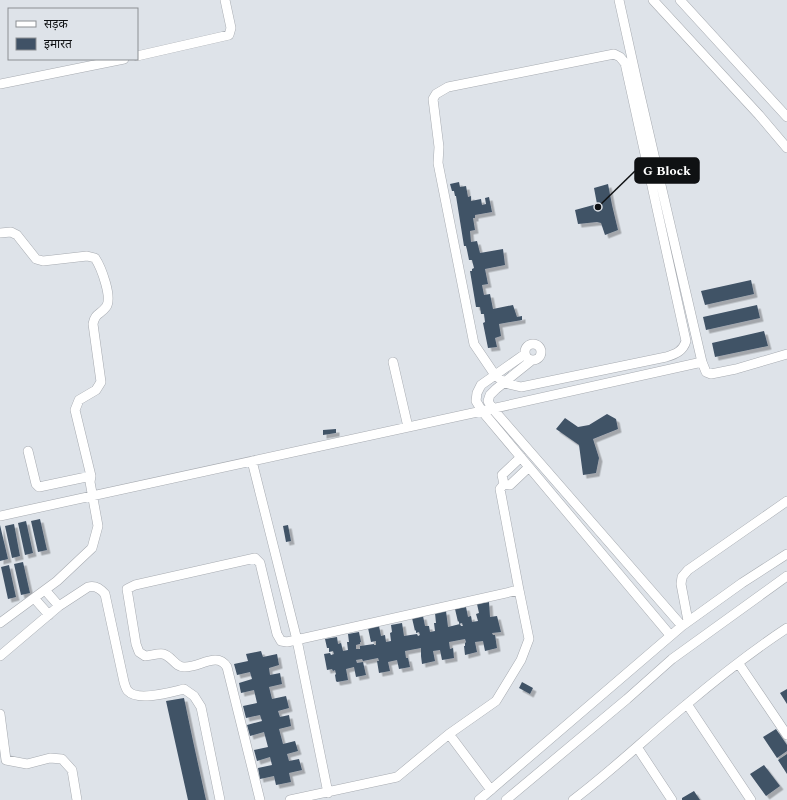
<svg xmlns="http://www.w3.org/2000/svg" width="787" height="800" font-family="Spectral,'Noto Sans Devanagari',serif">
	<defs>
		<filter id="shadow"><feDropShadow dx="3.5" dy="3.5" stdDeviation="0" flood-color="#0004"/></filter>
	</defs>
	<rect width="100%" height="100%" fill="#dee3e9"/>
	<path fill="#405266" filter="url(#shadow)" d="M459 182 460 187 466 186 468 197 471 196V201L481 199 482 205 486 204 485 198 489 197 492 212 475 215V218H473L475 230 470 231 471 242 477 241 480 253 503 249 505 265 485 269 488 284 482 285 484 295 490 294 493 309 513 305 517 317 522 316V320L499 324 501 336 495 338 497 347 488 348 483 323 485 322 484 314H481L480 307H476L470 271H472V269L474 268 472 260H469L467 250 466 246H464L456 196H455L454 191H452L450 184Z
		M608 184 612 205 618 230 605 235 601 223 597 222 578 224 575 210 597 204 594 188Z
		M751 280 754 294 705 305 701 291Z
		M757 305 760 318 706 330 703 317Z
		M764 331 768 346 715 357 712 343Z
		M607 414 616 419 618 429 593 439 599 458 596 473 583 475 579 445 556 429 565 418 578 427 589 425Z
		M336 429V433L323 435V430Z
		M40 519 47 550 38 552 31 521Z
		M26 521 33 553 25 555 18 523Z
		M14 524 20 556 12 558 5 526Z
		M0 525 8 559 0 561Z
		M288 525 291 541 286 542 283 526Z
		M23 562 30 593 21 595 14 564Z
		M9 565 16 597 8 599 1 567Z
		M489 602 490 617 497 616 501 632 492 633 493 635H495L497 648 485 651 483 641 475 642 477 652 465 655 464 646H465V643L466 642 465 639 449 642 450 649 453 648 454 658 442 660 440 650 433 651 435 661 422 664 421 656V648L405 651 406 658H408L410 667 399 669 397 660 388 662 390 671 379 673 377 661H379L378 658 363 661 362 659 356 660 357 663 363 662 366 675 356 677 354 667 346 669 348 680 337 682 336 681 335 675 336 674 335 670 333 671 332 669 327 670 324 654 330 653 331 655 334 654 333 651 329 652V648H327L325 639 337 637 338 644 341 643 343 651 348 650 347 642H349L348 634 359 632 361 642H360V644L356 645V649H360V646L374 644V645H376V641L371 642 368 628 379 626 381 636 385 635 386 642 391 641 390 633 392 632 391 625 402 623 404 636 417 634 418 636 420 635 419 632 416 633V630L415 631 412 618 423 616 425 626H429L430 632 435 631 434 623H436L435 613 446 611 448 627 460 624 461 626H463L462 623 459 624V621L458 622 455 609 466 607 468 617 471 616 472 622 478 621 476 614 479 613 477 604Z
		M261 651 263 657 277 654 279 665 269 668 270 675 280 673 282 684 269 687 272 699 286 696 289 708 278 711 280 717 289 715 291 726 279 729 283 744 295 741 298 751 287 754 289 761 299 759 302 770 289 773 291 782 276 785 274 776 260 779 258 768 272 765 270 757 257 761 254 750 268 747 264 732 250 736 247 725 262 721 260 715 246 718 243 706 257 703 254 690 241 693 239 683 252 679 250 672 237 675 234 664 248 661 246 654Z
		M522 682 533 688 530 694 519 688Z
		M787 689V704L780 693Z
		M184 698 193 741 206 800H188L166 701Z
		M776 729 787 745V751L777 758 763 737Z
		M787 754V774L778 760Z
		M764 765 780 786 766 796 750 774Z
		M694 791 700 800H682V798Z"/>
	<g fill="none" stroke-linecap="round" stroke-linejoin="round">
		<defs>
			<path id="minor" d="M653 0 759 115 787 148
				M680 0 787 117
				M614 54 620 57 625 63 686 341C683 351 676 354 666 357L521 387 505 383 495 375 474 344 438 163 439 147 433 99 436 94 448 87Z
				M137 56 229 35 231 28 225 0
				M0 84 124 59
				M0 233 11 232 17 235 36 259 43 261 87 256 95 258C101 267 113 298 106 307 100 315 95 313 93 324L101 382 96 390 79 400 75 410 91 476 90 482 98 526 92 548 57 581 0 623
				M525 352a8 8 0 1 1 16 0a8 8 0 1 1-16 0Z
				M525 354 481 385 477 393 476 401 482 411 670 635
				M532 360 496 389 490 395 488 401 492 408 682 626
				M393 362 408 427
				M702 362 706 372 711 374 736 369 787 354
				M28 451 36 484 39 487 91 476
				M252 461 297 640 328 793
				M504 484 502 475 521 457
				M0 516 482 411 702 362 638 86 619 0
				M45 590 59 606
				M34 598 49 615
				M688 621 681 584 682 577 688 570 787 501
				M0 656 59 606 88 587C95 585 100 588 105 594L124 682C125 685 126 689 128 691 138 702 171 692 184 689L194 696 201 707 220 800
				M739 664 787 735
				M687 704 751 800
				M0 714 6 760 27 764 50 758 62 759 72 770 77 800
				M449 734 491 790
				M637 747 672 800
				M260 800 227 667C217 651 199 668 184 667 175 667 172 656 163 654 158 653 150 656 145 656L139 652 136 644 127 589 135 585 255 558 260 563 277 634 281 641 287 642 519 590 500 489 504 484 510 485 529 467
				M290 800 397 777 449 734 496 701 521 660 529 639 519 590
				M479 800 682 626 742 583 787 554
				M506 800 627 699 672 659 787 576
				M573 800C613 770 649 735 687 704 719 677 752 651 787 628"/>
		</defs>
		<use href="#minor" stroke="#a7abb1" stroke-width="10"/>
		<use href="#minor" stroke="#fff" stroke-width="9"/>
	</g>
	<path fill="none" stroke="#0f1113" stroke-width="1.5" d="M598 207L635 171"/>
	<circle fill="#0f1113" stroke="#dee3e9" stroke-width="1.5" cx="598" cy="207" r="4"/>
	<rect fill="#0f1113" stroke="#0f1113" stroke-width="1.5" x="635" y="158" width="64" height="25" rx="4"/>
	<g font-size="13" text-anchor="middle" font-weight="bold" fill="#fff">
		<text x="667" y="175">G Block</text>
	</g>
	<rect x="8" y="8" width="130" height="52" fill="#dee3e9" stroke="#8b8f93"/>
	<rect x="16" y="21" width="20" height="6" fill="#ffffff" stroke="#8b8f93"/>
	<text x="44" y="28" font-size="12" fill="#0f1113">सड़क</text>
	<rect x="16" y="38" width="20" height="12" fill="#405266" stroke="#8b8f93"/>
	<text x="44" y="48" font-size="12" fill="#0f1113">इमारत</text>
</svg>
